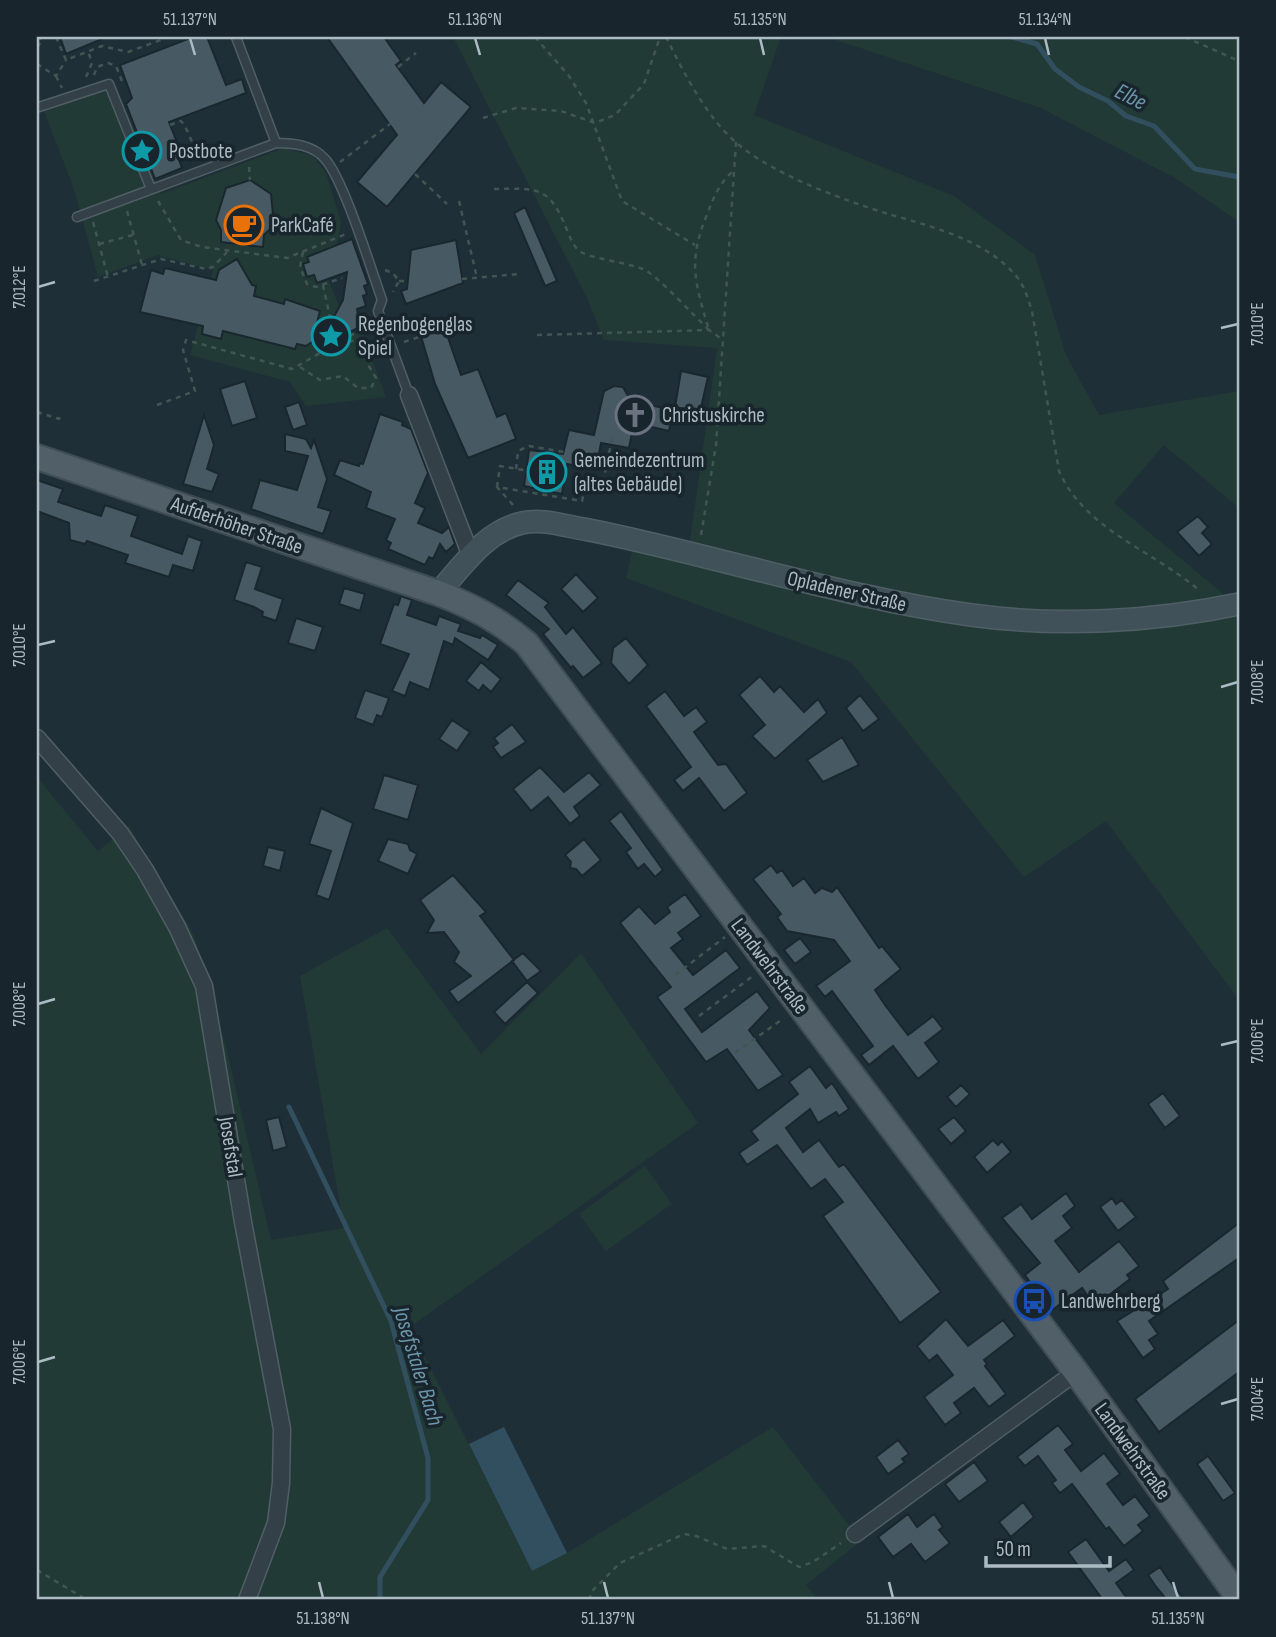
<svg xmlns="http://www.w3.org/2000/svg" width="1276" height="1637" font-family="'Sofia Sans Condensed',sans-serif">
	<rect width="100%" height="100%" fill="#1f2f37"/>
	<path fill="#223a36" d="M453 37H781L754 115 954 196 1035 255 1066 355 1099 415 1239 391V508L1164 445 1114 503 1221 592 1239 617V1000L1106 821 1024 877 851 662 626 578 633 548 687 562 717 348 604 340 587 298Z
		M827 37H1239V222L1175 178 1041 108Z
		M116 86 161 194 284 148 313 156 326 173 341 222 337 245 308 256 309 262 303 265 307 277 314 275 328 279 339 306 344 335 362 333 386 397 306 406 290 382 190 355 213 270 158 255 98 277 75 192 44 111Z
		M37 777 98 851 129 826 194 935 226 1047 271 1240 344 1228 300 976 387 928 481 1054 581 953 698 1123 410 1327 532 1571 567 1553 773 1427 861 1541 806 1585 818 1600H37Z
		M645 1166 672 1204 606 1251 579 1214Z"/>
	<path fill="#324f5f" d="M504 1427 567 1553 532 1571 469 1444Z"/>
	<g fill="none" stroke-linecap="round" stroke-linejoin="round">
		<path stroke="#324f5f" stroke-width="5" d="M1012 37 1037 44 1055 69 1079 87 1108 101 1126 116 1154 126 1195 169 1239 177
			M289 1107 391 1321 428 1458V1500L380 1577V1600"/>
	</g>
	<path fill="#475a63" stroke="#1a272e" stroke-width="2" d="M60 37H107L66 54Z
		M193 37H207L226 85 242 79 246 93 169 122 180 150 176 152 182 168 155 179 126 104 132 98 120 65Z
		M327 37H384L401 61 396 65 424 103 441 82 471 107 387 207 357 182 397 135Z
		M250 180 271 194 274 225 264 235 263 247 221 242V230L216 220 226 188Z
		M525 207 557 281 545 286 514 213Z
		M352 239 368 284 364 286 367 294 363 296 366 306 357 309 360 327 344 335 331 322 343 300 347 272 317 283 314 275 307 277 303 264 309 262 307 257Z
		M456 240 463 283 406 304 401 291 407 289 411 250Z
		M237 259 252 285 256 286 254 296 284 304 285 299 320 311 312 342 306 346 297 344 295 349 223 331 221 339 202 334 203 326 140 312 151 270 163 274 165 268 216 280 219 270Z
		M445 329 461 375 478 369 497 417 506 413 516 439 468 458 435 384 421 336Z
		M681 371 708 377 700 412 675 407Z
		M245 381 257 418 232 426 220 389Z
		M614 386 623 387 628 396 641 399 640 403 673 410 669 431 634 423 629 448 601 443 596 470 567 464 562 494 524 486 529 450 563 454 569 430 594 435 604 391Z
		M299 402 307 425 293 430 285 407Z
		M380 414 403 422 402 425 411 429 428 473 415 503 425 508 418 523 442 533 449 527 455 544 446 552 440 544 433 559 429 557 425 565 388 549 391 543 386 540 395 519 366 508 371 492 334 475 340 460 359 466 360 463 363 464Z
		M204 415 214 445 207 469 219 474 212 492 183 484Z
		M285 434 306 439 311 448 314 440 327 479 318 507 331 511 323 534 251 509 260 480 297 490 308 456 285 451Z
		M37 480 63 489 58 502 101 516 105 505 138 516 131 536 182 554 188 536 202 541 193 571 173 565 169 577 125 563 128 555 87 541 85 544 70 540 69 523 37 511Z
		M1198 516 1208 527 1202 533 1212 544 1199 556 1177 532Z
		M246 562 262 567 255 589 283 599 276 621 262 616 263 612 254 607 234 600Z
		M576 574 598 598 583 612 561 589Z
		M518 580 549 603 545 607 566 634 573 627 602 663 583 678 573 666 571 668 543 634 549 629 506 595Z
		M344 588 365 594 360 611 339 604Z
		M401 596 412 600 407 615 436 625 439 616 461 624 458 631 480 638 482 635 498 645 488 660 455 638 453 645 444 641 429 690 410 682 405 696 392 691 409 654 380 644 394 604 398 605Z
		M296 618 323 627 315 651 288 643Z
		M626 638 648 665 629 684 611 663 613 648Z
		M481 662 501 679 491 692 483 685 479 691 466 681Z
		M760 676 774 692 780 686 804 712 818 699 827 713 775 759 752 736 765 725 739 695Z
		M365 690 389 698 382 717 377 715 373 725 355 718Z
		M665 691 684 716 696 707 707 722 694 732 718 765 726 764 747 793 724 811 699 778 683 791 674 780 691 767 646 706Z
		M860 695 879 719 863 731 846 708Z
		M452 720 470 732 457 751 439 739Z
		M512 724 526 742 501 758 493 747 498 743 494 738Z
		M842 737 859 765 823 782 807 760Z
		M540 767 564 792 589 772 601 785 574 807 580 816 570 824 548 797 531 811 513 789Z
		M384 775 418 785 408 820 373 809Z
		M321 808 353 823 329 900 316 895 331 851 309 844Z
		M621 811 663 870 655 877 644 864 638 869 626 852 631 848 609 821Z
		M388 839 408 844 410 850 417 854 408 874 378 861Z
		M584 839 601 860 582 876 576 869 570 868 571 862 565 855Z
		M268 847 285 851 280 871 263 866Z
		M771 865 777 873 782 870 793 886 804 878 815 893 822 888 832 892 837 887 879 948 882 946 901 969 875 990 885 1005 908 1035 933 1016 943 1029 925 1043 939 1062 918 1079 893 1046 869 1065 861 1055 873 1046 832 991 825 997 816 986 850 961 834 940 787 931 777 917 781 914 753 879Z
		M453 875 486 912 480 916 514 960 458 1003 449 991 471 976 454 962 459 952 444 932 427 933 434 920 420 900Z
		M685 894 701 916 678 933 683 939 671 948 693 975 726 950 740 968 685 1009 702 1032 757 991 770 1008 749 1030 783 1075 758 1091 727 1049 706 1062 657 997 671 987 620 923 639 906 655 924 670 912 667 907Z
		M800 938 811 952 795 964 784 950Z
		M523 953 541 971 527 981 512 961Z
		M527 982 538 993 505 1024 494 1012Z
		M810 1066 826 1088 832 1083 849 1109 839 1116 836 1112 818 1123 810 1109 786 1128 803 1152 819 1140 839 1167 844 1164 941 1292 900 1323 823 1216 843 1202 825 1179 811 1189 777 1145 747 1165 739 1153 758 1140 751 1131 798 1094 789 1082Z
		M961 1085 970 1094 956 1107 947 1097Z
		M1163 1093 1180 1116 1165 1128 1148 1104Z
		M279 1117 287 1147 273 1151 266 1120Z
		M954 1117 966 1131 951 1144 938 1129Z
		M993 1140 998 1145 1002 1141 1011 1152 987 1173 974 1157Z
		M1066 1193 1075 1206 1063 1216 1072 1228 1055 1241 1079 1272 1119 1241 1139 1266 1127 1275 1130 1279 1095 1306 1082 1288 1051 1311 1025 1275 1040 1263 1002 1218 1021 1204 1032 1219Z
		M1112 1198 1116 1204 1122 1200 1136 1217 1118 1231 1100 1207Z
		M1239 1223V1258L1149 1321 1158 1334 1149 1340 1155 1349 1143 1358 1117 1321 1168 1289 1163 1281Z
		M946 1319 968 1346 1003 1320 1015 1336 984 1360 987 1364 985 1366 1006 1394 989 1407 974 1388 954 1403 961 1413 945 1425 924 1397 953 1375 937 1355 929 1361 917 1346Z
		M1239 1320V1372L1159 1432 1135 1399Z
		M1058 1425 1073 1444 1065 1450 1081 1471 1104 1453 1120 1474 1107 1484 1123 1505 1135 1496 1150 1516 1138 1525 1143 1531 1124 1546 1109 1527 1106 1529 1072 1484 1060 1493 1052 1483 1056 1480 1038 1456 1025 1466 1017 1457Z
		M898 1440 909 1454 902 1459 905 1462 888 1474 876 1457Z
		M1208 1456 1235 1493 1223 1501 1197 1464Z
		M974 1462 988 1481 959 1502 945 1484Z
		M1023 1502 1034 1517 1011 1537 999 1522Z
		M908 1514 917 1527 934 1514 943 1527 939 1530 950 1543 925 1562 911 1544 893 1557 878 1537Z
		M1086 1539 1109 1571 1126 1559 1134 1570 1116 1583 1128 1600H1103L1068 1552Z
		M1160 1567 1168 1579 1185 1600H1167L1157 1588 1148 1575Z"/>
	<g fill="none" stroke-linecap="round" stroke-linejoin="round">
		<defs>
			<path id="lane" d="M236 37 276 143
				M39 107 109 84 151 189
				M77 217 276 143C294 143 313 145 325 159 344 180 371 269 382 300L378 311 409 395"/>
			<path id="street" d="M409 395 471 556
				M37 738 120 833 145 870 177 927 204 986 243 1222 282 1429 281 1483 276 1523 247 1600
				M855 1534 1076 1372"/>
			<path id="secondary" d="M438 593C462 567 485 531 522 523 542 518 564 526 584 529 641 540 697 555 754 569 826 587 898 605 971 615 1058 627 1153 622 1239 604"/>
			<path id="primary" d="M37 457 438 593C472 606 499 620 527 644L1076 1372 1239 1598"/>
		</defs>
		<use href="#lane" stroke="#505e65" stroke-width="11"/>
		<use href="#street" stroke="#505e65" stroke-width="19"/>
		<use href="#secondary" stroke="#505e65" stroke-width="24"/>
		<use href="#primary" stroke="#3f4c54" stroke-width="28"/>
		<path stroke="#415654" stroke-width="2.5" stroke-dasharray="5 5" stroke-linecap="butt" d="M37 37 43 40 45 37
			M56 37 66 60 102 46 128 52 169 37
			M137 37H143
			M535 37 569 76 586 103 622 201 695 245
			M666 37C685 75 709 123 744 149 781 177 841 199 885 213 929 226 986 239 1017 277 1025 287 1028 299 1032 311L1059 471C1085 530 1154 551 1200 591
			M1185 37 1239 61
			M37 47 43 40
			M37 64 56 76 66 60
			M398 67 416 53
			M94 75 97 67 108 63 116 66 122 81
			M56 76 62 88
			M86 77 92 63 88 51
			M483 118 516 108 561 111 595 123 615 115 644 84 660 37
			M170 125 181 121 185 126 200 160
			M340 162 390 124
			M249 167 250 180
			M415 174 447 204
			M494 189C539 188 549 186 567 230 571 239 573 247 581 252 593 259 625 262 643 269 657 275 695 317 709 330
			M158 201 181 240 202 247 287 258 346 234
			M459 201 477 278
			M127 211 142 265
			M93 222 108 277
			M99 244 133 235
			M303 252 300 267 307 284 316 287 342 278
			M385 270 393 273 399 281 393 292
			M462 279 519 274
			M94 281 161 259 206 269 213 267 227 252
			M399 281H407
			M323 285 331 322
			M708 327C695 282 688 262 706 217 713 199 718 185 733 171
			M537 335 709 330 723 340
			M404 342 422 336
			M300 367 320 380 343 376 358 388H371L376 378 367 363 360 339 344 343 341 341
			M157 405 195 391 183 350 186 340 292 369 371 324
			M37 412 59 419 62 413
			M516 469 518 451 529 446 564 452
			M497 487 500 466 529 471
			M513 505 497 487 582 501 585 488 604 477 612 439
			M701 535 716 445 736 142
			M675 975 725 937
			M699 1016 753 976
			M735 1053 784 1018
			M37 1570 87 1600
			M589 1600 592 1591 620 1563 684 1534 696 1536 727 1549 764 1546 799 1567 813 1562 841 1543"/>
		<use href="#lane" stroke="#334047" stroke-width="8"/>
		<use href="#street" stroke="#334047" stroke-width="16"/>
		<use href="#secondary" stroke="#41515a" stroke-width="21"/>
		<use href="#primary" stroke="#516068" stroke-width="24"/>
	</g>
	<path fill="none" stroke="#adbcc4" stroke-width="2.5" d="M190 38 195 55M475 38 480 55M760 38 764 55M1045 38 1049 55M38 287 55 282M1221 328 1238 324M38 645 55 641M1221 687 1238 682M38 1004 55 999M1221 1045 1238 1041M38 1362 55 1357M1221 1404 1238 1399M319 1582 323 1598M604 1582 608 1598M889 1582 893 1598M1173 1582 1178 1598"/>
	<defs>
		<symbol id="sight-ring" viewBox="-11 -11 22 22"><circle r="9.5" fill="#18252c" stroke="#0f9aa8" stroke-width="1.5"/><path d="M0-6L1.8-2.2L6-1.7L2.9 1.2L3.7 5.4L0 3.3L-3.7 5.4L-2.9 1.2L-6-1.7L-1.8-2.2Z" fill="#0f9aa8"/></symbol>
		<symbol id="cafe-ring" viewBox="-11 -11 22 22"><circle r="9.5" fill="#18252c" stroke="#e8710a" stroke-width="1.5"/><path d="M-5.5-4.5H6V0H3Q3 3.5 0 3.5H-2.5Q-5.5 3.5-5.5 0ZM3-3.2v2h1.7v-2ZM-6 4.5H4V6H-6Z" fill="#e8710a"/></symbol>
		<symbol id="church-ring" viewBox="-11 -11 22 22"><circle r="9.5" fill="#18252c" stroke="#6b7280" stroke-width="1.5"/><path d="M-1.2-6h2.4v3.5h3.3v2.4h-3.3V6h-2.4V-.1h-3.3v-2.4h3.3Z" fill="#6b7280"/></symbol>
		<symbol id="building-ring" viewBox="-11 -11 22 22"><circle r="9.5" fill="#18252c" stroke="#0f9aa8" stroke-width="1.5"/><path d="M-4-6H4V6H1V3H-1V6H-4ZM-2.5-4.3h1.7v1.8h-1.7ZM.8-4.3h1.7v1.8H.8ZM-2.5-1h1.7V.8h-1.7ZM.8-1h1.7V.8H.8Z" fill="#0f9aa8"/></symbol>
		<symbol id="bus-ring" viewBox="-11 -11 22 22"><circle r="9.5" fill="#18252c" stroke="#1a4fb4" stroke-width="1.5"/><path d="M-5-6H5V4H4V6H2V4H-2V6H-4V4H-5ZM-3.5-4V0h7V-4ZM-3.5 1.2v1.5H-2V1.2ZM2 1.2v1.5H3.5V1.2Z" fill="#1a4fb4"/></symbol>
	</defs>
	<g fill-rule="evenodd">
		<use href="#sight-ring" x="120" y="129" width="44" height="44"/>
		<use href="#cafe-ring" x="222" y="203" width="44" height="44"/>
		<use href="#sight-ring" x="309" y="314" width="44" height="44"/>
		<use href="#church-ring" x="613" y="393" width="44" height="44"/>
		<use href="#building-ring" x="525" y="450" width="44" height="44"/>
		<use href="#bus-ring" x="1012" y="1279" width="44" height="44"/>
	</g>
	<g text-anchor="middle" stroke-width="7" stroke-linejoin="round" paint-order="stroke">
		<g font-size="21" fill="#adbcc4" stroke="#18252c" text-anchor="start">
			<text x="169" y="158">Postbote</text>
			<text x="271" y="232">ParkCafé</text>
			<text x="358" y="331">Regenbogenglas<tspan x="358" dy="24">Spiel</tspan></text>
			<text x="662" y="422">Christuskirche</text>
			<text x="574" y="467">Gemeindezentrum<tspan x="574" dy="24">(altes Gebäude)</tspan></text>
			<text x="1061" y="1308">Landwehrberg</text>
		</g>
		<g font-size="21" fill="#adbcc4" stroke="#18252c">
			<text transform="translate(237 525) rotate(19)" y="7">Aufderhöher Straße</text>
			<text transform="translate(847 591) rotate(13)" y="7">Opladener Straße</text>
			<text transform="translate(770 966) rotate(53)" y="7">Landwehrstraße</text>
			<text transform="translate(231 1147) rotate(81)" y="7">Josefstal</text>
			<text transform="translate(1133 1451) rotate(54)" y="7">Landwehrstraße</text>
		</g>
		<g font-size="23" font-style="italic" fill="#6d95a9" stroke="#18252c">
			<text transform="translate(1131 96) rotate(27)" y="8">Elbe</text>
			<text transform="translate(419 1366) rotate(73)" y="8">Josefstaler Bach</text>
		</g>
	</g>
	<rect width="1276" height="1637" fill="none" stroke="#18252c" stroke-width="77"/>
	<path d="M986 1556v10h124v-10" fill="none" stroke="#adbcc4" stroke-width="3.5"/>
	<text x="996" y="1556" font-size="21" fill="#adbcc4" stroke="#18252c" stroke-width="5" paint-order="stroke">50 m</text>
	<rect x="38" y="38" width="1200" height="1560" fill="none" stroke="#adbcc4" stroke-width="2.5"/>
	<g font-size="18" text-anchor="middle" fill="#adbcc4">
		<text x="190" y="25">51.137°N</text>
		<text x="475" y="25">51.136°N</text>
		<text x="760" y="25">51.135°N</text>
		<text x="1045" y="25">51.134°N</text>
		<text transform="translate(19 287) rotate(-90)" y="6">7.012°E</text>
		<text transform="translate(1257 324) rotate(-90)" y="6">7.010°E</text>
		<text transform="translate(19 645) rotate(-90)" y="6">7.010°E</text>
		<text transform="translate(1257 682) rotate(-90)" y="6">7.008°E</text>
		<text transform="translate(19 1004) rotate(-90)" y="6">7.008°E</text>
		<text transform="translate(1257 1041) rotate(-90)" y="6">7.006°E</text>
		<text transform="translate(19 1362) rotate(-90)" y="6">7.006°E</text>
		<text transform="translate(1257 1399) rotate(-90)" y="6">7.004°E</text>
		<text x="323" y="1624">51.138°N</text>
		<text x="608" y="1624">51.137°N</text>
		<text x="893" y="1624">51.136°N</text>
		<text x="1178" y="1624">51.135°N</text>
	</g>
</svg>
